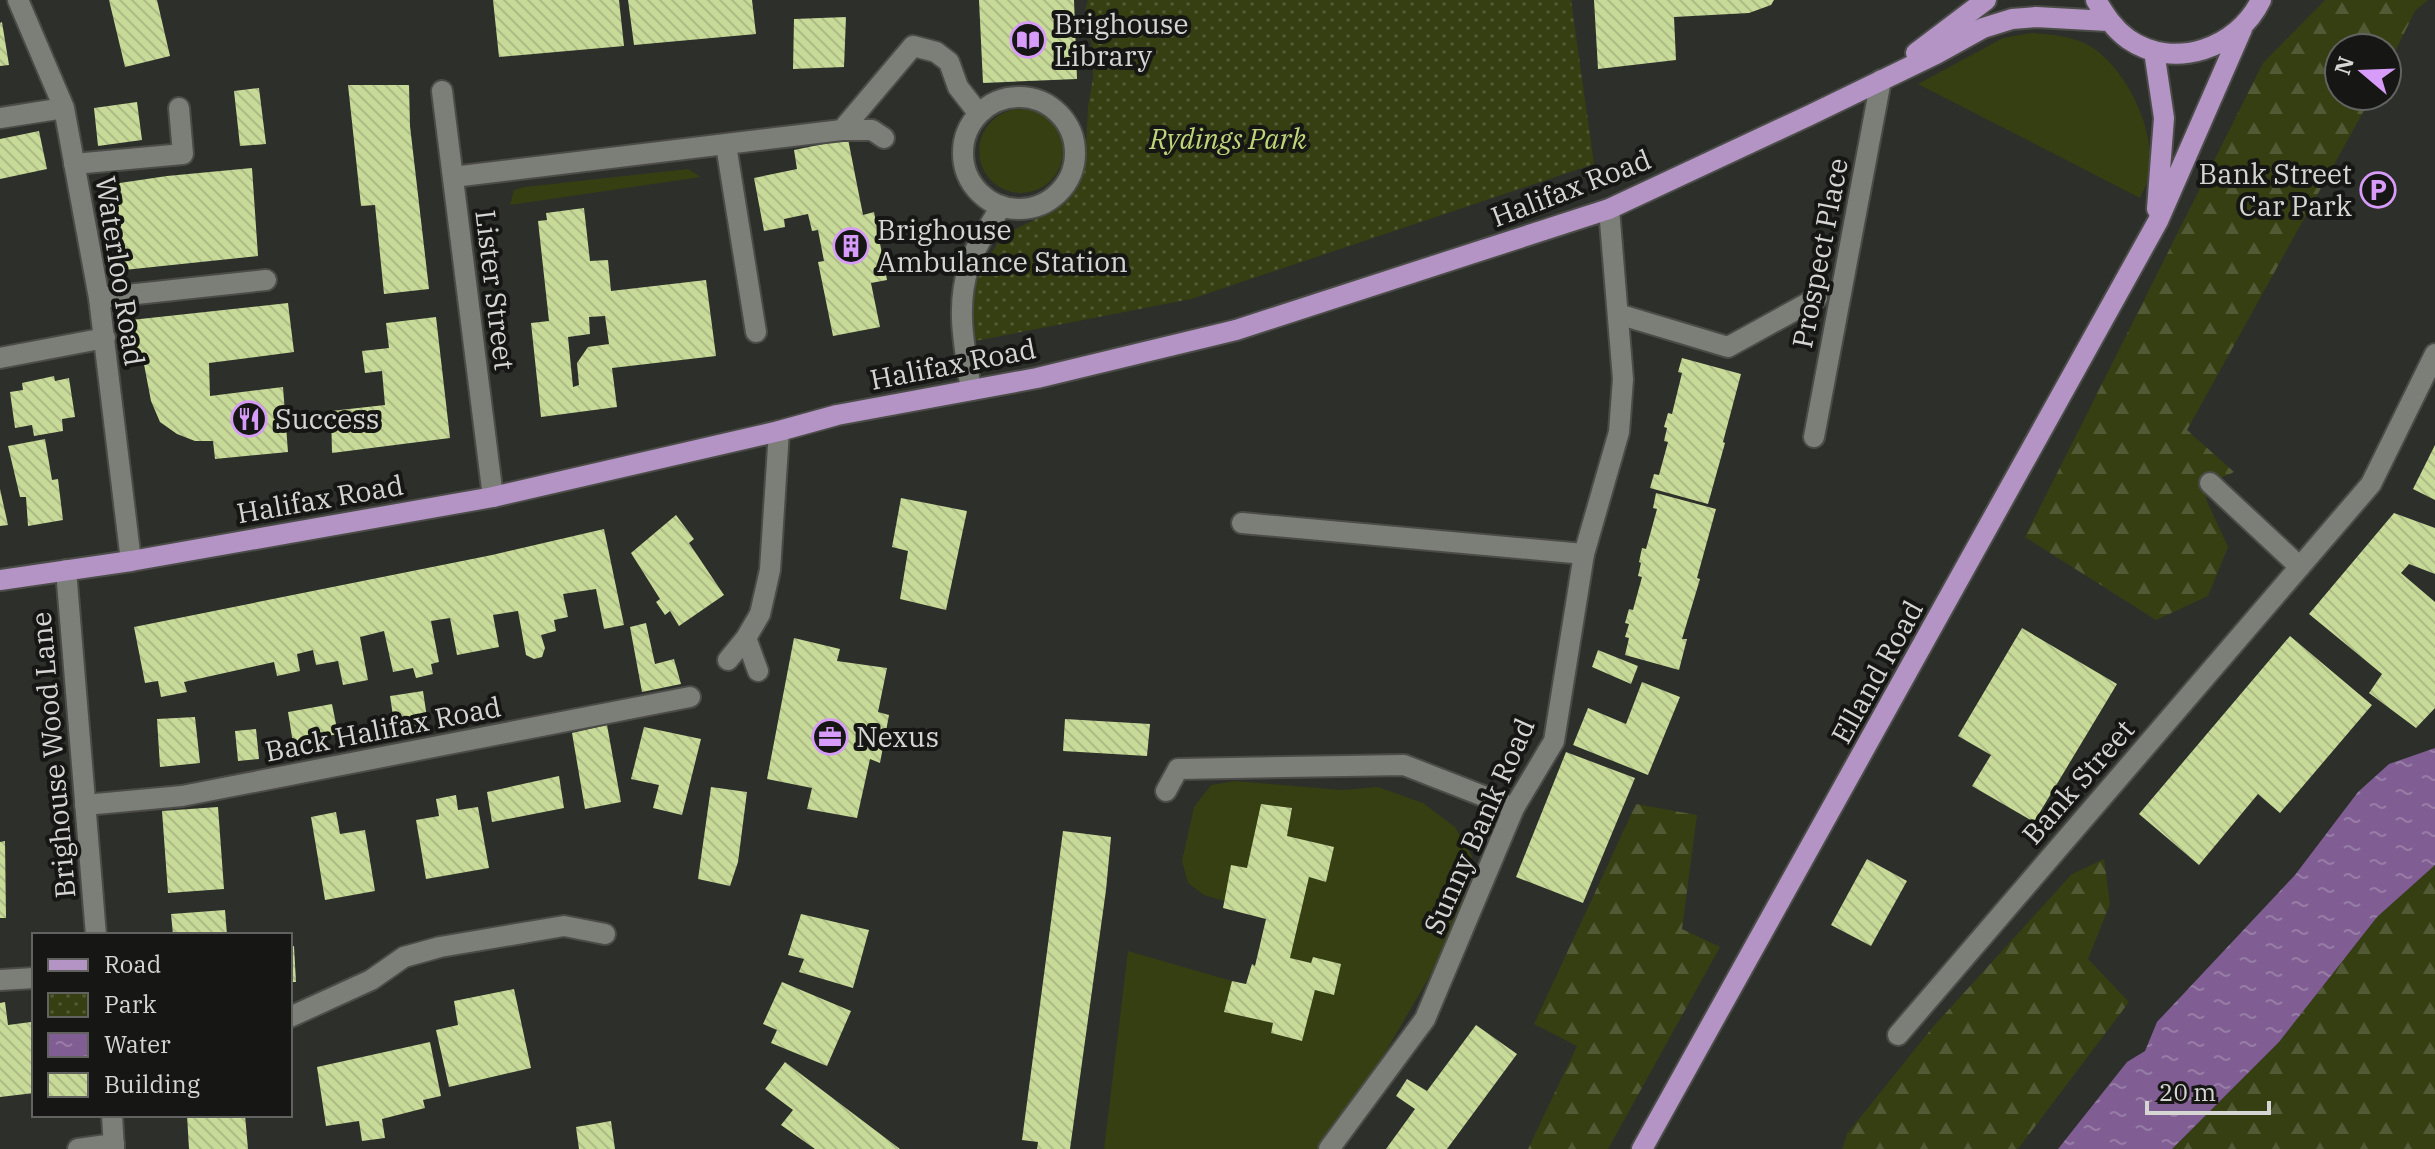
<svg xmlns="http://www.w3.org/2000/svg" width="2435" height="1149" font-family="'IBM Plex Serif',serif">
	<defs>
		<pattern id="forest-firs" width="22" height="20" patternUnits="userSpaceOnUse" patternTransform="scale(2)"><rect width="22" height="20" fill="#353f12"/><path d="M5 1l3.5 6h-7zM16 11l3.5 6h-7z" fill="#515a34"/></pattern>
		<pattern id="park-dots" width="8" height="8" patternUnits="userSpaceOnUse" patternTransform="scale(2)"><rect width="8" height="8" fill="#353f12"/><path d="M2 2h.1M6 6h.1" fill="none" stroke="#515a34" stroke-width="1.8" stroke-linecap="round"/></pattern>
		<pattern id="water-ripples" width="26" height="14" patternUnits="userSpaceOnUse" patternTransform="scale(2)"><rect width="26" height="14" fill="#805e93"/><path d="M2 4q2-2 4 0t4 0M15 11q2-2 4 0t4 0" fill="none" stroke="#977ca6"/></pattern>
		<pattern id="building-back-hatch" width="6" height="6" patternUnits="userSpaceOnUse" patternTransform="scale(2)"><rect width="6" height="6" fill="#c8da98"/><path d="M-1 5l2 2M0 0l6 6M5-1l2 2" fill="none" stroke="#adbb86"/></pattern>
	</defs>
	<rect width="100%" height="100%" fill="#2d2f2a"/>
	<path fill="#353f12" d="M2031 33C2053 35 2077 36 2096 50 2130 76 2156 132 2149 175 2148 183 2143 191 2140 198L1918 84 2003 38Z
		M979 151a42 42 0 1 1 84 0a42 42 0 1 1-84 0Z
		M688 169 701 177 510 205 514 190 524 187Z
		M1235 781 1342 790 1378 787 1423 803 1455 827 1472 856 1467 890 1434 969 1351 1111 1323 1149H1104L1128 951 1232 981 1225 1012 1273 1023 1271 1033 1301 1041 1315 990 1334 994 1340 964 1313 957 1311 963 1290 958 1309 877 1326 882 1334 847 1287 836 1292 808 1261 804 1247 868 1231 866 1224 901 1204 895 1188 883 1182 861 1194 807 1211 785Z"/>
	<path fill="url(#forest-firs)" d="M2325 0H2428L2415 11 2387 68V48H2339V96H2372L2187 430 2234 472 2210 483 2206 499 2228 547 2208 596 2156 620 2025 537 2263 63Z
		M1636 804 1697 815 1682 929 1720 947 1608 1149H1528L1577 1046 1534 1024Z
		M2104 859 2110 904 2088 959 2129 1002 2018 1149H1842L1847 1134 1932 1028 2072 874Z
		M2435 865V1149H2172L2279 1042 2377 917Z"/>
	<path fill="url(#park-dots)" d="M1088 0H1571L1594 164 1191 299 975 341 973 292 983 264 1005 234 1036 219 1060 203 1076 180 1086 148 1088 107 1093 78 1094 51 1086 27 1085 11Z"/>
	<path fill="url(#water-ripples)" d="M2435 748V865L2377 917 2279 1042 2172 1149H2058L2127 1062 2145 1051 2157 1022 2295 875 2358 792 2389 764Z"/>
	<path fill="url(#building-back-hatch)" fill-rule="evenodd" d="M109 0H157L170 56 125 67Z
		M493 0H619L624 46 499 57Z
		M628 0H752L756 34 634 45Z
		M979 0H1074L1077 79 983 83Z
		M1594 0H1774L1771 5 1749 13 1674 17 1676 60 1598 69Z
		M846 17 844 67 793 69 794 19Z
		M2 22 9 65 0 66V23Z
		M348 85H409L410 126 429 289 384 294 375 205 361 206Z
		M259 88 266 144 240 146 234 91Z
		M137 102 142 140 98 146 94 108Z
		M39 131 47 169 0 179V139Z
		M848 139 863 215 874 212 887 280 871 283 880 327 833 336 818 262 824 261 818 230 812 231 808 214 784 219 785 227 764 231 754 178 797 169 794 150Z
		M252 168 258 256 124 270 113 184 167 176Z
		M584 208 590 261 608 260 611 291 706 280 716 356 612 368 617 407 541 417 531 323 549 321 538 221 547 220 546 213ZM605 316 609 344 588 347 577 363 579 385 573 387 568 337 590 334 589 317Z
		M288 303 294 352 209 363 210 396 283 387 288 452 215 459 213 441H195L177 434 160 422 151 401 143 359 136 360 131 320Z
		M436 317 450 438 332 453 331 411 385 405 382 371 365 373 362 351 389 348 386 323Z
		M1682 358 1741 374 1723 442 1725 443 1708 504 1650 488 1654 474 1659 475 1668 442 1664 441 1667 428 1664 427 1668 413 1672 414 1682 373 1678 372Z
		M54 376 55 381 69 378 75 417 62 419 63 431 34 436 32 425 15 428 10 392 23 390 22 383Z
		M45 439 52 480 58 479 63 520 28 526 26 497H20L8 446Z
		M2435 445V500L2413 489Z
		M0 489 8 525 0 526Z
		M1656 493 1716 509 1697 578 1700 579 1682 639H1687L1679 670 1625 655 1629 638 1625 637 1629 624 1625 623 1629 609 1633 610 1642 577 1638 576 1641 563 1639 562 1642 548 1646 549 1657 509 1653 508Z
		M901 498 967 511 946 610 900 599 908 551 892 547Z
		M2394 513 2435 528V574L2409 564 2401 573 2435 602V708L2416 728 2369 693 2382 674 2309 614Z
		M676 515 694 539 689 543 724 595 679 626 670 611 665 615 656 602 660 599 631 553Z
		M604 529 624 625 604 629 596 589 563 594 568 617 554 620 556 631 541 635 545 648 542 657 534 659 526 655 518 611 493 615 499 647 457 655 450 618 431 621 439 662 431 664 433 674 416 678 413 668 393 672 384 631 360 637 368 680 343 685 338 661 316 665 313 650 297 654 300 671 277 676 274 662 184 682 187 692 161 697 158 681 145 683 134 627 492 555Z
		M646 623 655 664 674 659 681 684 642 692 630 627Z
		M2022 628 2117 684 2034 822 1972 786 1991 755 1958 736Z
		M2290 636 2372 705 2280 813 2258 794 2199 865 2139 814Z
		M794 638 840 649 837 661 887 668 878 712 889 715 880 763 870 759 857 818 807 809 812 788 767 779Z
		M1598 650 1638 666 1631 684 1592 667Z
		M1642 682 1680 697 1648 775 1573 745 1588 708 1626 724Z
		M423 691 429 731 396 736 390 696Z
		M332 704 338 734 293 743 288 712Z
		M195 717 200 763 160 767 157 719Z
		M1065 719 1150 724 1147 756 1063 751Z
		M607 725 621 802 585 809 572 733Z
		M644 727 701 739 682 815 653 808 659 785 631 779Z
		M256 729 259 759 238 761 235 731Z
		M1566 752 1635 778 1583 903 1516 877Z
		M559 776 564 808 492 822 487 792Z
		M711 787 747 792 738 862 730 886 698 879Z
		M456 795 458 810 478 807 489 868 426 879 416 820 439 816 436 799Z
		M1261 804 1292 808 1287 836 1334 847 1326 882 1309 877 1290 958 1311 963 1313 957 1341 964 1334 995 1315 990 1302 1041 1271 1033 1273 1023 1224 1012 1232 981 1246 984 1252 964 1255 966 1266 919 1223 908 1231 865 1247 868Z
		M218 807 224 889 168 893 162 811Z
		M336 812 340 834 365 830 375 891 325 900 311 817Z
		M1063 831 1111 837 1106 890 1070 1149H1037L1038 1142 1022 1140Z
		M5 841 6 918H0V842Z
		M1867 859 1907 881 1871 946 1831 925Z
		M225 910 227 935H173L171 914Z
		M801 914 869 930 853 988 799 972 804 959 788 955Z
		M294 946 296 982H290V947Z
		M782 982 851 1011 827 1066 771 1043 777 1030 763 1024Z
		M514 989 531 1068 449 1087 436 1030 458 1025 454 1001Z
		M5 1002 8 1025 31 1022 34 1093 0 1097V1003Z
		M1476 1025 1517 1054 1447 1149H1386L1415 1109 1396 1096 1407 1079 1427 1091Z
		M430 1042 441 1096 423 1100 425 1108 382 1119 385 1138 362 1141 359 1121 326 1126 317 1067Z
		M785 1062 900 1149H815L781 1125 793 1110 765 1089Z
		M187 1115H245L248 1149H189Z
		M611 1121 615 1149H579L576 1127Z"/>
	<g fill="none" stroke-linecap="round" stroke-linejoin="round">
		<defs>
			<path id="service" d="M963 153a56 56 0 1 1 112 0a56 56 0 1 1-112 0Z
				M842 130 913 46 936 52 949 62 958 87 979 114
				M726 145 756 332
				M74 164 183 154 179 108
				M453 177 842 130H872L884 138
				M99 298 266 280
				M1618 314 1728 347 1817 298
				M971 390C965 349 955 307 969 266 975 245 991 225 1001 206
				M1242 523 1584 554
				M746 638 758 671
				M728 660 746 638 760 614 770 570 779 431
				M85 805 182 796 690 697
				M78 1149 114 1144"/>
			<path id="minor" d="M18 0 64 108 99 298 131 561
				M442 91 493 497
				M0 118 64 108
				M0 358 105 338
				M1814 437 1881 80
				M2210 483 2300 567
				M66 570 96 935
				M1166 791 1178 769 1404 765 1514 808
				M0 980 34 978
				M290 1017 371 980 404 957 440 947 564 926 605 934
				M1898 1035 2371 484 2435 354
				M112 1115 114 1149
				M1329 1149 1425 1019 1514 808 1554 741 1584 554 1619 432 1623 379 1609 209"/>
			<path id="primary" d="M2096 0C2105 15 2113 28 2128 39 2174 71 2238 48 2261 0
				M2154 51 2164 118 2157 209
				M1916 53 1986 0
				M0 580 131 561 493 497 779 431 837 415 1037 378 1236 330 1609 209 1808 116 1936 54 1983 28 2012 19 2036 17 2108 21
				M1642 1149 2158 221 2242 29"/>
		</defs>
		<use href="#service" stroke="#4b4c48" stroke-width="24"/>
		<use href="#minor" stroke="#4b4c48" stroke-width="24"/>
		<use href="#primary" stroke="#4b4c48" stroke-width="24"/>
		<use href="#service" stroke="#7c7e78" stroke-width="20"/>
		<use href="#minor" stroke="#7c7e78" stroke-width="20"/>
		<use href="#primary" stroke="#b394c4" stroke-width="20"/>
	</g>
	<defs>
		<symbol id="library-ring" viewBox="-11 -11 22 22"><circle r="9.5" fill="#161714" stroke="#d79bf9" stroke-width="1.5"/><path d="M-6-4Q-3-5.5-.7-3.5V5Q-3 3-6 4ZM6-4Q3-5.5 .7-3.5V5Q3 3 6 4Z" fill="#d79bf9"/></symbol>
		<symbol id="parking-ring" viewBox="-11 -11 22 22"><circle r="9.5" fill="#161714" stroke="#d79bf9" stroke-width="1.5"/><path d="M-3.5-5.5H1a3.5 3.5 0 0 1 0 7H-1V5.5H-3.5ZM-1-3.4V-.6H.8a1.4 1.4 0 0 0 0-2.8Z" fill="#d79bf9"/></symbol>
		<symbol id="building-ring" viewBox="-11 -11 22 22"><circle r="9.5" fill="#161714" stroke="#d79bf9" stroke-width="1.5"/><path d="M-4-6H4V6H1V3H-1V6H-4ZM-2.5-4.3h1.7v1.8h-1.7ZM.8-4.3h1.7v1.8H.8ZM-2.5-1h1.7V.8h-1.7ZM.8-1h1.7V.8H.8Z" fill="#d79bf9"/></symbol>
		<symbol id="restaurant-ring" viewBox="-11 -11 22 22"><circle r="9.5" fill="#161714" stroke="#d79bf9" stroke-width="1.5"/><path d="M-5-6h1v4h1v-4h1v4h1v-4h1v5L-1.5 .5V6h-2V.5L-5-1ZM5-6V6H3V1.5H1.5Q1.5-4 5-6Z" fill="#d79bf9"/></symbol>
		<symbol id="office-ring" viewBox="-11 -11 22 22"><circle r="9.5" fill="#161714" stroke="#d79bf9" stroke-width="1.5"/><path d="M-6-3h4V-5.5h4V-3h4V5H-6ZM-1-4.5V-3h2v-1.5ZM-6 0V1H6V0Z" fill="#d79bf9"/></symbol>
	</defs>
	<g fill-rule="evenodd">
		<use href="#library-ring" x="1008" y="20" width="40" height="40"/>
		<use href="#parking-ring" x="2358" y="170" width="40" height="40"/>
		<use href="#building-ring" x="831" y="226" width="40" height="40"/>
		<use href="#restaurant-ring" x="229" y="399" width="40" height="40"/>
		<use href="#office-ring" x="810" y="717" width="40" height="40"/>
	</g>
	<g text-anchor="middle" stroke-width="8" stroke-linejoin="round" paint-order="stroke">
		<g font-size="28" fill="#d5d6d3" stroke="#161714" text-anchor="start">
			<text x="1054" y="34">Brighouse<tspan x="1054" dy="32">Library</tspan></text>
			<text x="2352" y="184" text-anchor="end">Bank Street<tspan x="2352" dy="32">Car Park</tspan></text>
			<text x="877" y="240">Brighouse<tspan x="877" dy="32">Ambulance Station</tspan></text>
			<text x="275" y="429">Success</text>
			<text x="856" y="747">Nexus</text>
		</g>
		<g font-size="28" font-style="italic" fill="#bed57a" stroke="#161714">
			<text x="1228" y="149">Rydings Park</text>
		</g>
		<g font-size="28" fill="#d5d6d3" stroke="#161714">
			<text transform="translate(1571 188) rotate(-21)" y="10">Halifax Road</text>
			<text transform="translate(1820 253) rotate(-79)" y="10">Prospect Place</text>
			<text transform="translate(120 271) rotate(81)" y="10">Waterloo Road</text>
			<text transform="translate(495 290) rotate(83)" y="10">Lister Street</text>
			<text transform="translate(953 364) rotate(-11)" y="10">Halifax Road</text>
			<text transform="translate(320 499) rotate(-10)" y="10">Halifax Road</text>
			<text transform="translate(1877 672) rotate(-61)" y="10">Elland Road</text>
			<text transform="translate(383 729) rotate(-11)" y="10">Back Halifax Road</text>
			<text transform="translate(53 755) rotate(-95)" y="10">Brighouse Wood Lane</text>
			<text transform="translate(2078 782) rotate(-49)" y="10">Bank Street</text>
			<text transform="translate(1479 826) rotate(-66)" y="10">Sunny Bank Road</text>
		</g>
	</g>
	<rect x="32" y="933" width="260" height="184" fill="#161714" stroke="#626360" stroke-width="2"/>
	<rect x="48" y="959" width="40" height="12" fill="#b394c4" stroke="#626360" stroke-width="2"/>
	<text x="104" y="973" font-size="24" fill="#d5d6d3">Road</text>
	<rect x="48" y="993" width="40" height="24" fill="url(#park-dots)" stroke="#626360" stroke-width="2"/>
	<text x="104" y="1013" font-size="24" fill="#d5d6d3">Park</text>
	<rect x="48" y="1033" width="40" height="24" fill="url(#water-ripples)" stroke="#626360" stroke-width="2"/>
	<text x="104" y="1053" font-size="24" fill="#d5d6d3">Water</text>
	<rect x="48" y="1073" width="40" height="24" fill="url(#building-back-hatch)" stroke="#626360" stroke-width="2"/>
	<text x="104" y="1093" font-size="24" fill="#d5d6d3">Building</text>
	<g transform="translate(2363 72) rotate(289)"><circle r="38" fill="#161714" stroke="#626360" stroke-width="2"/>
	<path d="M0-6L14 30L0 20L-14 30Z" fill="#d79bf9"/>
	<text y="-12" font-size="22" font-weight="bold" text-anchor="middle" fill="#d5d6d3">N</text>
	</g>
	<path d="M2147 1101v12h122v-12" fill="none" stroke="#d5d6d3" stroke-width="4"/>
	<text x="2159" y="1101" font-size="24" fill="#d5d6d3" stroke="#161714" stroke-width="6" paint-order="stroke">20 m</text>
</svg>
